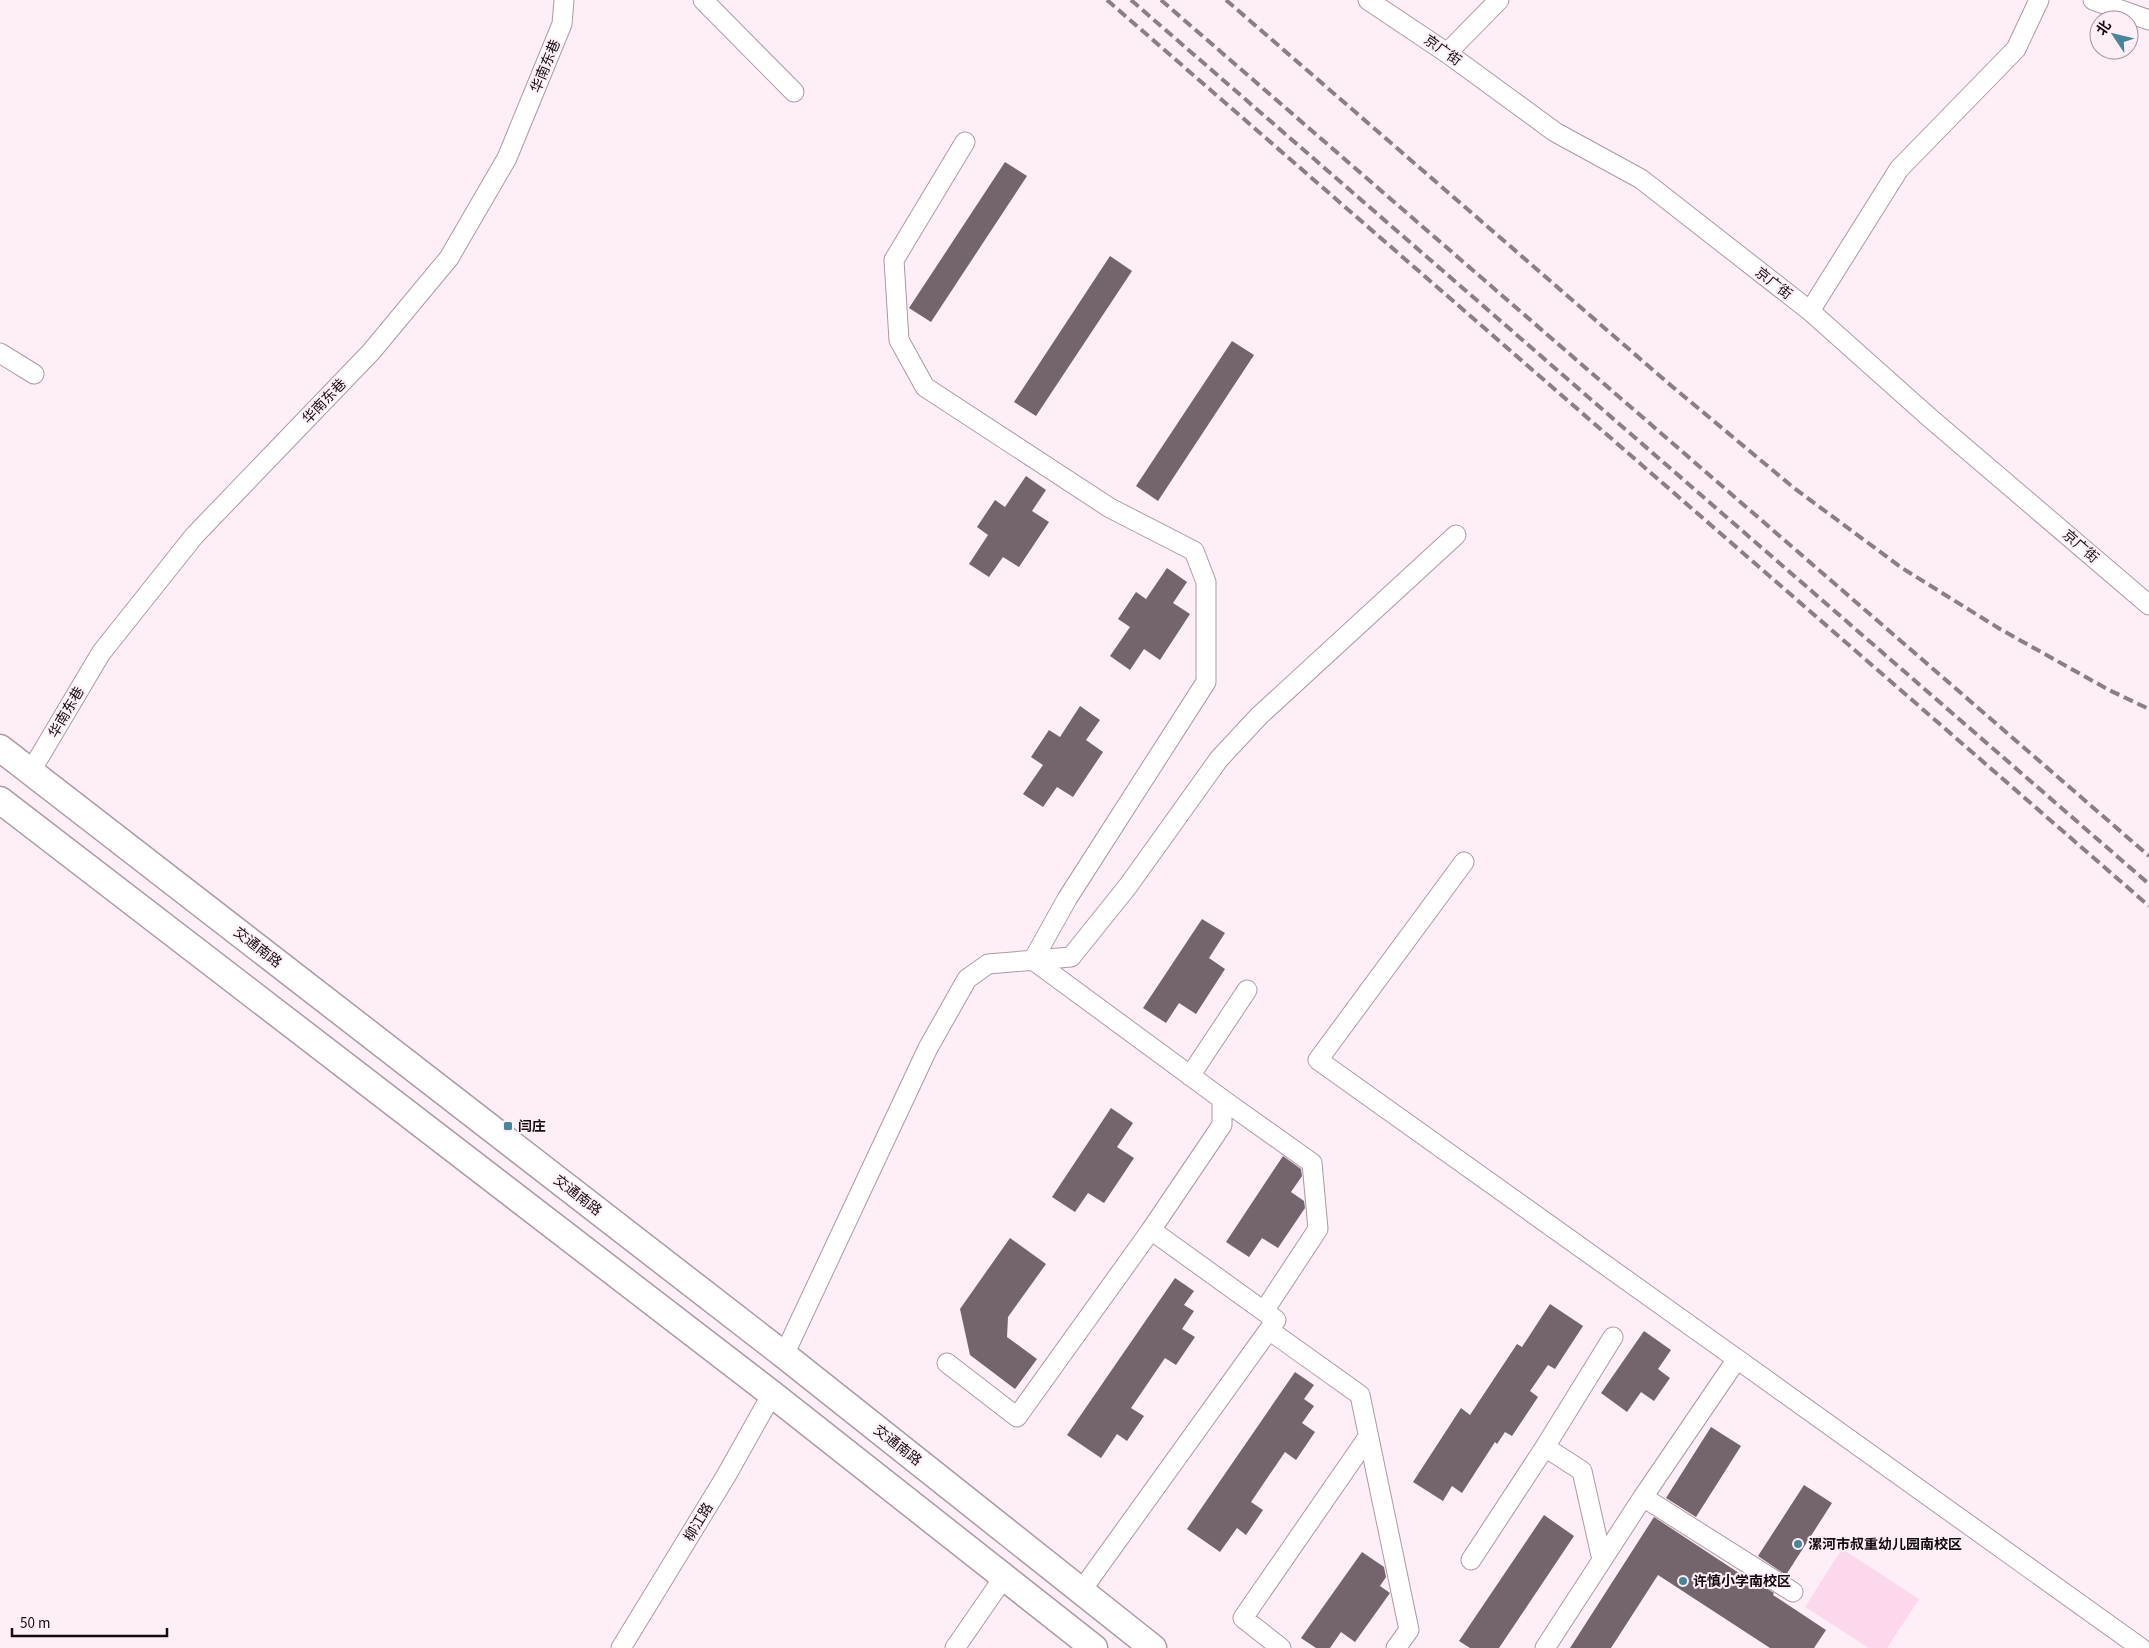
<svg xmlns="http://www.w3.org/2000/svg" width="2149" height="1648" font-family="'Source Sans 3','Noto Sans SC',sans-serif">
	<rect width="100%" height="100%" fill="#feeef7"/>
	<path fill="#fcd8ec" d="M1842 1549 1919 1599 1887 1648H1869L1805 1607Z"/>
	<path fill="#74646d" d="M1005 162 1027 176 931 322 909 308Z
		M1110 256 1132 271 1036 416 1014 402Z
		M1232 341 1254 355 1158 501 1136 486Z
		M1026 476 1046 490 1032 511 1049 522 1019 567 1003 557 989 577 969 564 988 535 977 527 995 500 1005 507Z
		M1167 568 1187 582 1173 603 1190 614 1160 660 1144 649 1130 670 1110 656 1130 627 1118 619 1136 592 1146 599Z
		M1080 706 1100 720 1086 740 1103 752 1073 797 1057 787 1043 807 1023 794 1043 765 1031 757 1049 730 1060 737Z
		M1202 919 1225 933 1209 958 1225 969 1196 1014 1179 1003 1166 1023 1143 1008Z
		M1111 1108 1133 1123 1117 1147 1134 1158 1104 1203 1088 1193 1075 1212 1052 1197Z
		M1283 1156 1301 1169 1302 1176 1291 1192 1304 1201 1305 1208 1278 1248 1262 1238 1249 1257 1226 1242Z
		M1010 1238 1046 1264 1008 1317 1007 1337 1037 1359 1015 1389 970 1355 960 1309Z
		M1175 1278 1194 1291 1184 1305 1194 1311 1182 1329 1195 1337 1176 1365 1165 1358 1131 1408 1144 1416 1127 1441 1117 1434 1101 1458 1067 1435Z
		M1550 1304 1583 1326 1555 1369 1548 1365 1530 1391 1538 1397 1512 1436 1505 1432 1497 1444 1495 1442 1462 1493 1452 1486 1443 1501 1413 1482 1461 1408 1470 1415 1517 1344 1522 1347Z
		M1644 1331 1671 1350 1658 1369 1670 1378 1654 1401 1641 1392 1627 1412 1601 1393Z
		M1295 1372 1314 1385 1304 1399 1314 1406 1302 1423 1315 1432 1296 1460 1285 1452 1251 1502 1263 1510 1246 1535 1237 1528 1220 1552 1187 1529Z
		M1711 1427 1741 1446 1696 1517 1666 1498Z
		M1804 1485 1832 1503 1786 1575 1758 1556Z
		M1544 1515 1574 1536 1499 1648H1470L1459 1641Z
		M1654 1517 1745 1577 1746 1575 1774 1593 1773 1595 1826 1630 1814 1648H1770L1658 1575 1611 1648H1570Z
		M1362 1552 1384 1567 1386 1577 1380 1586 1390 1593 1355 1642 1341 1632 1330 1648H1316L1301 1638Z"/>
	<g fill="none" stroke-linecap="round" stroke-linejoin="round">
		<defs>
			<path id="minor" d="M703 0 794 92
				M1368 0 1447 53 1555 132 1641 179 1810 311 1930 418 2149 605
				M2093 0 2149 20
				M1447 53 1499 0
				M965 142 894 260 899 340 925 387 1110 508 1194 551 1206 582V682L1067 899 1033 960 1222 1099V1125L1151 1230 1276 1320 1081 1591
				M1810 311 1899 169 2016 49 2039 0
				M0 353 34 374
				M31 771 101 653 194 536 371 352 449 258 507 158 562 24 564 0
				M1464 862 1318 1060 1737 1359
				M1190 1076 1247 990
				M1222 1099 1312 1163 1318 1229 1264 1311
				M1269 1330 1360 1395 1409 1630 1396 1648
				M784 1355 928 1048 967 979 988 964 1071 957 1128 886 1219 759 1259 716 1456 535
				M947 1363 1017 1417 1151 1230
				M1545 1447 1582 1471 1602 1560
				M1643 1497 1793 1592
				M1471 1560 1545 1447 1613 1337
				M621 1648 726 1476 772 1394
				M955 1648 1004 1577
				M1281 1648 1243 1618 1368 1437
				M1545 1648 1643 1497 1737 1359 2141 1648"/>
			<path id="secondary" d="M0 748 784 1355 1153 1648
				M0 800 772 1394 1094 1648"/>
		</defs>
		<use href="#minor" stroke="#ab99a3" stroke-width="21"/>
		<use href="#secondary" stroke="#ab99a3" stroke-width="29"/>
		<use href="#minor" stroke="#fff" stroke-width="19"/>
		<use href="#secondary" stroke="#fff" stroke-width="26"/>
		<path stroke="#8a7f85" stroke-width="4" stroke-dasharray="10 5" stroke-linecap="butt" d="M1107 0 2149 906
			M1131 0 2149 884
			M1161 0 2149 856
			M1226 0 1668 383 1794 488 1902 568 2000 629 2109 690 2149 709"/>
	</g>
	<g fill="#458798" stroke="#feeef7" stroke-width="2">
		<rect x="503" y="1121" width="10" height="10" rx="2.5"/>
		<circle cx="1798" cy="1544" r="5"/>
		<circle cx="1683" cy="1581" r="5"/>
	</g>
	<g text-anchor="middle" stroke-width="4" stroke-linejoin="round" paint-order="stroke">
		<g font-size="14" fill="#120b0f" stroke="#feeef7">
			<text transform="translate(1443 50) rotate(35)" y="5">京广街</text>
			<text transform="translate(545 66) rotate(-68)" y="5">华南东巷</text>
			<text transform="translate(1774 283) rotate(38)" y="5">京广街</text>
			<text transform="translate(324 401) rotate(-46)" y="5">华南东巷</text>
			<text transform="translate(2081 546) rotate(41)" y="5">京广街</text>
			<text transform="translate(66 712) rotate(-60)" y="5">华南东巷</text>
			<text transform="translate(258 947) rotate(38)" y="5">交通南路</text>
			<text transform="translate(578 1195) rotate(38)" y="5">交通南路</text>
			<text transform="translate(898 1445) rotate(38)" y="5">交通南路</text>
			<text transform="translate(698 1522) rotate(-59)" y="5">柳江路</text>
		</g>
		<g font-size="14" font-weight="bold" fill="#120b0f" stroke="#feeef7" text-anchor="start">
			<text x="518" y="1131">闫庄</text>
			<text x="1808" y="1549">漯河市叔重幼儿园南校区</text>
			<text x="1693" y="1586">许慎小学南校区</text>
		</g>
	</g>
	<g transform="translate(2114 35) rotate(305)"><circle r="24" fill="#feeef7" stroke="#a0939a"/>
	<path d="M0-4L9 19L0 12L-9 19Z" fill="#458798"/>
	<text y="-8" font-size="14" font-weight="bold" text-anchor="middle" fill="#120b0f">北</text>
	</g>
	<path d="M12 1628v8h155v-8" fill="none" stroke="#120b0f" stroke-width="2.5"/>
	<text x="20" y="1628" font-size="15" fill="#120b0f" stroke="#feeef7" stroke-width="4" paint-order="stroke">50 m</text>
</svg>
